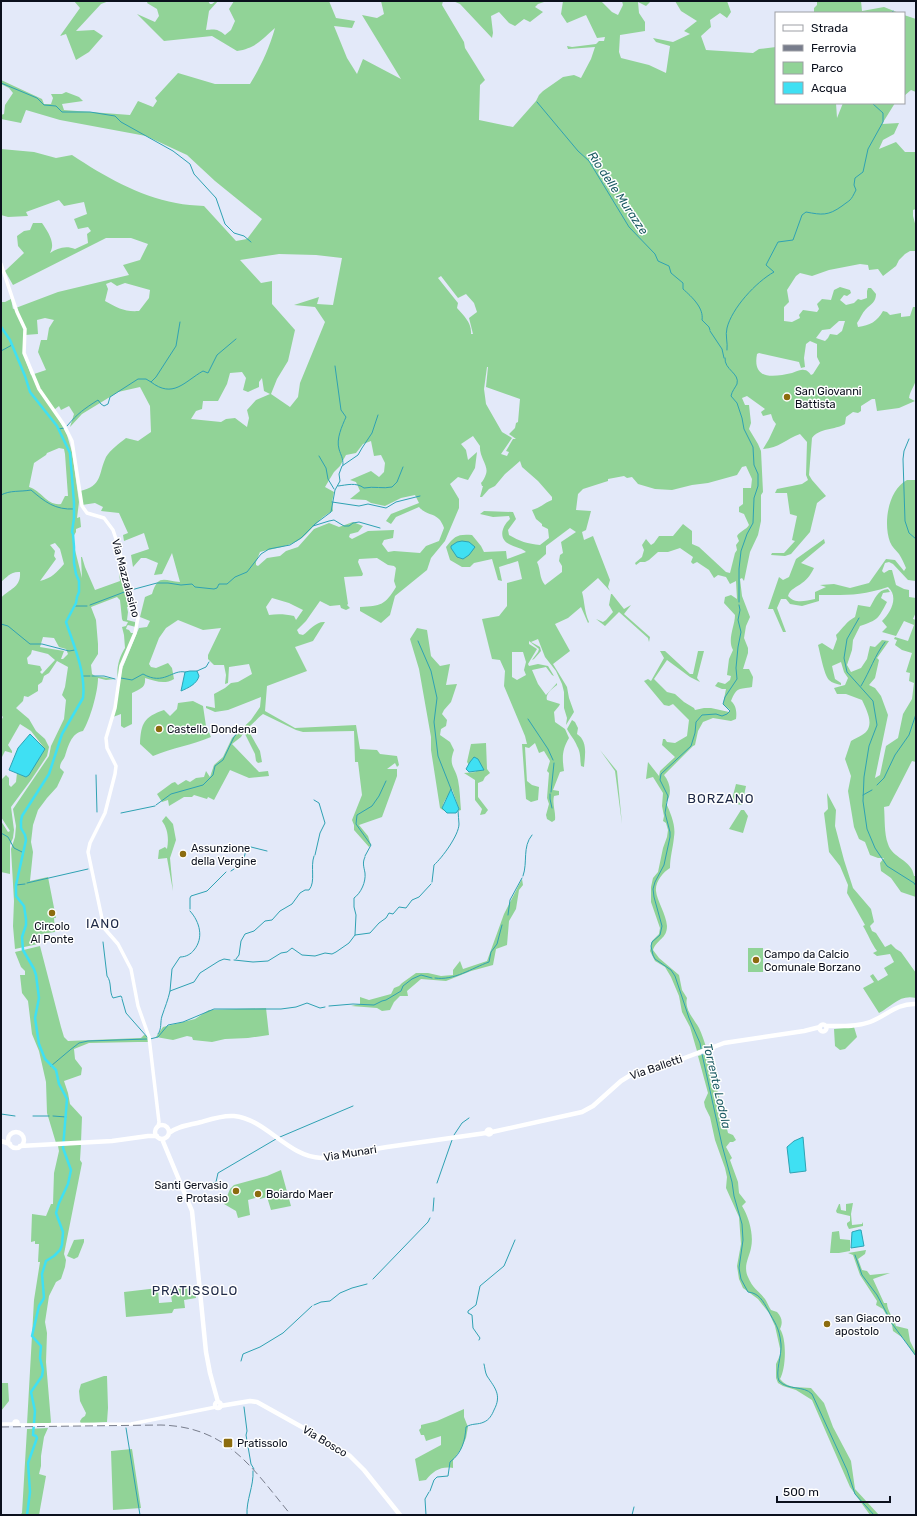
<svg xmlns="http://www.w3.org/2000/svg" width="917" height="1516" font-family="Rubik,sans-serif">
	<rect width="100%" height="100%" fill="#e3e9f9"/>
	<path fill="#91d397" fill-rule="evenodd" d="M74 1H109L101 4 76 31 94 30 103 36 89 52 76 60 66 34 60 36 80 8Z
		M148 1H208L210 4H212L216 1H218L209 11 206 30C215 29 218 29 225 35L231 30 235 21 229 9 234 1H329L336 18 355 21 352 28 334 26 347 58 357 74 363 59 401 79 362 15 377 18 384 14 381 1H443L442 5 464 42 465 48 485 80 480 85 479 120 513 127 536 101 539 95 543 91 563 77 574 75 581 78 591 59 595 47 568 49 567 46 572 47 596 44 599 41H604L605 37 597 38 586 15 567 23 561 14 563 1H601L612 12 618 15 623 5 622 1H651L646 6 638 2 639 13 645 22V31L620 35 619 52 621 58 649 65 666 73 670 46 656 42 653 38 673 42 690 34 684 31 697 21 681 11 675 1H727L731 12 727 18 720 13 710 20 711 27 701 36 706 50 753 53 759 49 776 47V103H836L837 118 843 103H895L882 124 899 123 894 134 883 140 879 149 896 142 905 152H916V209L913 210V216L916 227V251H910L905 254 899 260 896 266 883 276 878 269 869 270 868 265 860 264 829 270 812 276 800 273 796 276 787 290 789 302 784 307V321L792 322 800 318 799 315 803 310 817 312 819 309 817 304 822 299 831 300 834 290 840 287 850 290 851 293 847 296 844 295 840 300 846 305 854 303 858 299 861 300 867 298V291L868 288H871L876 294C876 302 871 304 866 309 862 313 860 319 857 323L858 327C870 325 877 322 883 311L887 312 890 315 901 313V317L910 316 913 307H916V380C914 387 910 391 909 398L915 401 899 408 877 411 875 399H872L861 406V411L858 413 853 412 846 417 845 424C835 430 819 428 812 438L809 475 812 480 826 496 817 503 810 532 791 554 785 556 771 555 772 553H784L795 541 792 540 797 516 790 514 787 493H775L777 489 802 484 808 480 806 475 807 442 800 434C786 439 779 448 763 449L769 439 776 424 773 420 771 414 763 416 761 412 765 409 747 396 742 398 745 405H749L751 423 749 429 758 444 761 451 763 492 761 495V521L758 535 750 552 744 581 742 578 740 579 742 596 750 617 746 626 744 638 748 648V653L743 669H749L753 677 752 687C739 690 737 686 731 701 736 705 737 712 736 719L731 721 713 718 703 722 698 731 695 745 693 746 664 775C671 784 672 794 666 803 671 814 676 826 674 837 673 848 670 857 670 868 663 872 655 882 656 891 657 901 666 914 667 926 667 939 657 939 653 950L659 958 679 975 682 990 687 998C684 1009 694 1019 699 1028 702 1034 704 1041 706 1047L697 1051 690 1027 682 1012 679 996 671 977 665 967 655 961 650 951 652 941 659 934 660 928 651 902V887L653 878 658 872 663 848 667 837 668 830 666 823 663 821 664 816 662 806 663 793 653 777 646 779 648 762 659 776 660 771 675 757 662 745 663 739H665L667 742 675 743 687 736 689 720 673 704 669 706 664 705 644 681 648 679 651 681 664 658 660 651H665L690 674H693L698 651H704L697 678 700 682 690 677 667 660 654 679 667 692 675 694 684 702 694 708 695 710 704 708H711L729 712 730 710 723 704 726 689H722L715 686 718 682 725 684 730 680 731 676 727 675 729 659 733 650C727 639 735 626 735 615L724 603 725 597 731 595 737 599 736 581 730 584 726 577 718 575 714 578 709 570 697 562 693 564 691 562 693 557 680 548 668 552H658L649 560 645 562H640L636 565 635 563 642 557 644 550 642 545 646 539 651 545 654 543 659 536H673L683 524 692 531V544L699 547 726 572 730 573 735 553 737 550 736 545 739 541 737 536C740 531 746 530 749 525L744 514 739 512V507L743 504V488H751L752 479 746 466 742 467 737 475 708 483 692 485 672 490 655 489 638 484 632 477 627 478 624 476 608 479V481L583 489 578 494 576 510 591 511 586 530 582 532 584 540 593 536 610 580 608 587 610 591 598 578 582 592C585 603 584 611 589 622L588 623 581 607 568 618 555 624 570 651 553 664 567 687 569 698 574 712 566 725 567 718 564 708V692L562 684 556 671 545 657 538 639 531 642 540 647 541 651 534 659 532 660 538 652 539 649 529 641V644L537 649 528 664 529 666 538 664 548 666 554 676 552 675 546 667 532 670 538 684 546 695 557 683V685C552 689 545 694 547 700L560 704 559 706 554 712 555 722 565 729 569 738C562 750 562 757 564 771L560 772 553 790 559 791V795L554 796C552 804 556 812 555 820L552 822 547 819 546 815 549 804 547 798 549 773 547 771 550 761 544 751 539 753 535 743 529 748 525 747 527 781 532 785 539 787 538 800 531 802 526 799 522 744H527L525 736 504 686 505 671 500 660 492 659 482 619 499 616 507 606V583L522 579 518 561 499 567 502 581 498 580 492 559 474 563 470 567H462L450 560 446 547C455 536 457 534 472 535L481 546 484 552 506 551 507 559 526 552C522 548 517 548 511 545 498 540 501 527 510 519L509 516 493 517 480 514 484 511 513 512 516 519 508 530 509 535C519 541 528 544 540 545L549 538 548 529 542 526V524L536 519 532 510C540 508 544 503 552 500V497L538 481 522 467 520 461 505 474 495 486 489 489 482 497H480L483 486H482L481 483C483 481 485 477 486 474 489 466 479 457 480 446L473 436 461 444 466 450 468 460 477 452 475 468 468 480 458 477 450 484 459 499V508L445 541 431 558 427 570 395 596 390 615 381 623 360 611V607C381 606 385 605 396 587L394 581 396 568 394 566 388 565 377 558 359 559 358 562 363 574 362 576 344 577 348 604 347 605 350 608 346 610 341 608 340 605 330 606 320 601 306 621 297 630 299 634 303 635C310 630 316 621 325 622L313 641 295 647 307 671 267 686 265 711 295 728 356 725 360 749 377 750 380 754 397 756 399 765 397 767 395 763 387 769H397V776L382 817 359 825 368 836 371 845 369 847 354 830V825L352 820 362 795 358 762H355L354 731 303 732 296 730 263 714C257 718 254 724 247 728L260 751 262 762 258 763 256 761 255 754 244 732 241 737 232 744 259 772 268 771 269 776 249 778 230 770 214 800 208 797 207 799 194 795 192 797H184L169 806 168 800 162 802 157 794 172 783 175 782 178 785 186 780 190 782 196 778 204 777 206 771 210 777 214 765 223 757 232 738 251 720 260 707 261 697 228 710 215 712 206 708V706L215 708 214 694 225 688 231 683 238 682 252 674 249 664 229 667 228 683 225 684 226 675 224 665H214L208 659V655L221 628 203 630 178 620 166 628 159 638 149 664 151 667 156 668 168 663 172 668 174 679C164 685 156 681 145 678 146 688 140 689 132 693V724L124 728 121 726V714L113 717 122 669 139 628 147 627 150 621 140 617 145 597 152 594C158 573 165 581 180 582L172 553 162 574 154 575 158 563 146 558H141L133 567 131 555 149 549 144 533 124 541 123 535 128 533 119 513 101 511 103 507 95 503 82 505 80 491C103 486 98 474 106 457 110 450 120 443 126 438L138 441 151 432 150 406 140 387 118 392 82 414 70 427 74 414 69 406 61 410 59 406 54 410 67 435 72 452 79 502 77 518 80 517 81 527 76 529V532L73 537 75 550 82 578 81 557H82L85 567 95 590 120 581 119 573H122L132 604 127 607 128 612 127 620 135 622 136 627 128 625 127 626 126 629 129 630 131 633H134L118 679C116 669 119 657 125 648L124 635 122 627 126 626 128 622 123 621 122 619 120 600 117 597 91 607 96 620 98 644V654L91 665 92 674 95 676 115 679 106 680 98 678C98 692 90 720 83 731 71 733 68 747 65 756 63 761 60 762 60 768L64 772 57 787 47 798 38 810 33 825 31 842 33 852 30 881 48 877 56 918H54L55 932 35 935 38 944 15 949 13 926 14 901 11 849 15 837 16 826 13 809 49 756 51 746 64 719 66 700 62 695 65 687 68 667 57 661 49 673 44 676 42 682 38 685V691L28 697 24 696 23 701 16 708 29 719 36 731 45 739 49 747 47 756 31 780 11 807 14 830 13 838 10 845V874L1 872V821L8 832 10 831 1 817V780L6 775 9 778V785L11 787 16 782 17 773 26 777 45 749 31 731 20 724 8 745 12 751V753L5 751 1 759V721L3 717 1 715V598C10 588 21 588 20 572 11 571 7 577 1 582V302H5L11 299 13 309 58 292 129 275 123 265 140 260 148 244 131 238H106L13 285 5 271 24 253 18 246 17 236 24 231 30 230 33 223H42C48 232 56 243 50 253 57 248 66 245 75 249L88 243 87 234 91 231 88 227 78 229 74 219 87 214 84 202 64 206 59 200 26 212 28 216 8 217 1 215V149L34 152 56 158 72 155C104 176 138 196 176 203 185 205 194 205 204 206L236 241 247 239 262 219 215 181 187 155 146 136 60 120 26 110 21 123 1 119V115L4 114 5 105 13 93 9 88 1 84V80L42 99 44 104H51L53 98 51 94H62L66 92 79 97 83 101 62 104 64 110 130 115 138 101 153 107 157 101 155 98 178 73 215 84H250C261 66 269 49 275 28 261 40 256 48 237 51L212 36 164 41 137 14 155 22 159 16 157 9 147 3ZM279 254 316 255 342 258 333 305 317 304 319 297 294 305 315 307 325 322 300 383 298 397 290 407 271 394 277 379 288 361 295 330 272 304V281L261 283 240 260ZM441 276 458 298 466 294 474 303 477 312 469 318 473 334H471C472 323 464 316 457 308L458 303 438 278ZM111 282 117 286 125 283 150 290 149 298 139 311C124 312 118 308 105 301L108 289 106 284ZM45 318 54 320 49 328 47 340H41L38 352 46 370 31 375C26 360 21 352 25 335L38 334 37 320ZM839 321H845L842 331 837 335 830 334 828 338 825 341 816 338 822 330 830 329ZM810 341 817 344V357L820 363 813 374 811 375C809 372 807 370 804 370 800 369 796 372 792 373 774 377 752 381 757 354L759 353 799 362 801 368 805 367 804 358 806 344ZM487 367H488L486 387 520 399 518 422 516 423 515 428 509 434 516 439H513L506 451 509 452 507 456 501 454 512 438 502 432 486 404 484 389ZM242 372 246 378 243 390 248 392 259 387V382L262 378 264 391 270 394 256 400 247 410 249 418 247 427 235 418 226 419 221 422 191 419 196 411 202 409 203 401H218L227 384 230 373ZM371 441 374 456 381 455 385 463 384 472 379 477 371 471 350 480 356 482 360 491 350 499 366 500 371 503 385 506 401 498 415 495 419 503 391 514 386 521 391 524 396 517 419 507C426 515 433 513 439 519 441 521 443 525 444 528L439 541 426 546 420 553 394 551 388 552 382 544 384 540 393 538 394 530 368 531 352 539 349 537 350 534 358 532 363 526 353 522 339 527 329 523 314 529 298 547 286 551 280 556 267 558 258 566 256 565V562L260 552C274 548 290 547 302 538 313 529 319 517 333 511L332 502 334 492 325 487 334 472 340 466 346 455 356 453 363 444ZM59 448 64 449 65 454 68 496H65L61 504C47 506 42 491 29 487L34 463 46 455 47 453ZM570 528 576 532 561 542 563 553 560 555 559 561 562 566V572L545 585C539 578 541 570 537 562L546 554V546ZM55 543 60 549 64 564C56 573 52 578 40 581L56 559 54 556 55 551 50 545ZM272 598 289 603 303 610 296 620 294 616C285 614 277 614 269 615L266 607ZM43 637 54 638 59 647 66 649 68 654 63 659H61L64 651 40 647ZM32 650 48 654 55 660 42 674 40 672 42 670 40 666 28 664 27 658 31 654ZM512 652H523L526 662 524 670 526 675 517 680 512 677Z
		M453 1H547L538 4 535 7 543 12 530 22 524 19 515 26 509 23 499 12 491 16 493 33 492 38 460 4Z
		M817 1H861L862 11 884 7 899 13H814V8L817 5Z
		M904 15 916 19V92L911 90 904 96Z
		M907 480H916V581L908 580 893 564 889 562 885 563 882 571 884 573 889 570H892L896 585 904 589 909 590V597L916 598V612L913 619 916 620V762L912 761 889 806 884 807C885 818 884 834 888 844 892 858 912 860 914 876H916V897L901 892 891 878 881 871 880 863 884 858H878L870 855 865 842 859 839 854 827 848 791 851 776 845 759 851 741C854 739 859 737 862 735 876 727 867 711 862 700L846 694H837L834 688 845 685 848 678 844 672 841 662 832 666 835 679 841 683V685C837 684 832 683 829 680 824 675 820 652 818 645L822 643 833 650 837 639 836 635C843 628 847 621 855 617L858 605 870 607C875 599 877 590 888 589L890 592 883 593 881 598 887 602C878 619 878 620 860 626L853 640 852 650 847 665 851 672 861 668 867 659 870 646 875 647 882 640 889 641 877 658 879 660 875 678 869 685 875 688 881 696 888 715 875 778 880 775 886 746 898 738 903 714 912 699 914 683 909 681 910 673 906 672 912 653 902 650 895 645 897 640 894 639 895 637 908 641 914 625 904 621 896 636 882 632 887 627 882 621C891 612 899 597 888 587 861 596 847 595 819 595V601L802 606 790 604 786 599H781L777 608 786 632H783L773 609H768L779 577 783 580 789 577 796 559 824 539 825 543 801 563 814 568C811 574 808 579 802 583 797 587 790 589 788 596 795 604 805 601 815 599V592L826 587 820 585 834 584 850 588 869 583 886 559 895 560 904 571 906 568C904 563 902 559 899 554 896 550 892 547 890 542 883 523 888 490 907 480Z
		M611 594H612L624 609 631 605 624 614 650 637 649 642 648 638 619 612 605 626 596 619 603 622 606 620 613 612 609 605Z
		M417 628 427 630 431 656 440 666 450 664 446 685 457 684 451 702 444 710 442 714 447 720 446 726 441 729 440 735 450 742 454 750C448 766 455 766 458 780 460 790 460 800 461 810L458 811 459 809 452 789 444 802 442 808 444 811 440 808 431 750V737L419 669 410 639Z
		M193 701 203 706 206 726 211 737C192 745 172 748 153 756L140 744C141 723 144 717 164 710L170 716 177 709 178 703Z
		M572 720 575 722 578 728 577 734C588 741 585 755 584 767L581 766C580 759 581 753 577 746 575 740 570 735 567 729Z
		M486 743 487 769 490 773 485 777 483 781 478 783V797L488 810 485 814 480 815 482 809 475 800V780L464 773 476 772 470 762 469 765 467 762 471 744Z
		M600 750 617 771 622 824 615 771Z
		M736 784 746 786 742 805 731 803Z
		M827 793 836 810 835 826 844 860 853 888 871 909 874 922 870 926 872 931 876 933 885 947 891 944 896 949 901 952 916 973V998C900 994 892 1006 879 1013L863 988 874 982 870 976 873 974 878 981 888 975 884 968 894 962 890 954 877 956 873 953 877 951C871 943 868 934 863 926L865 925 847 893 848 885 840 866 829 852 824 813 828 809Z
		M741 810H744L748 816 743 833 729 829Z
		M166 816 173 824 176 840 170 858 173 891 167 858 158 859 159 850 165 847 167 849C169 839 168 829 162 821Z
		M522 879 523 885 519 890 516 909 509 921 507 945 496 949 493 965 471 971 446 981 421 979 407 991 408 996H400L394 1002 390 1010 382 1011 377 1008 351 1006 360 1004V997L369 1000 391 994 394 988 399 986 402 983 416 973H428L441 976 453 975V970L460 961 463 969 487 961 504 914Z
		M40 946 61 1027 64 1037 68 1041 141 1038 144 1035 148 1036V1042H138L89 1043 74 1049 75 1059 82 1068 81 1075 64 1081 68 1093 70 1104 82 1117 81 1142 56 1143 47 1113 46 1082 39 1051 32 1034 28 1001 22 993 20 975H25V971L21 967 15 952Z
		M748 948H763V972H748Z
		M266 1008 269 1035 248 1038 225 1039 212 1042 193 1040 192 1037 187 1036 173 1040 156 1037 163 1027 195 1019 209 1010Z
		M854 1027 857 1037 845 1049 840 1050 835 1046 834 1029Z
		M708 1053 728 1133 733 1135 736 1140 733 1142H730L726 1147 732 1158 730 1160 738 1182 739 1193 746 1202 742 1206C749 1217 754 1235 751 1248 749 1258 743 1266 748 1277 753 1289 758 1290 765 1299 767 1302 769 1307 771 1310 773 1311 775 1311 777 1312 782 1317 783 1323 780 1329 787 1339 786 1369 780 1379 788 1389 799 1387 811 1388L824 1403 833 1427 851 1461 855 1489 879 1515H870L850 1487 812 1400 796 1390 783 1386 778 1383 776 1378V1364L781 1353 775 1326 769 1313 758 1299 743 1288 739 1279 737 1266 741 1244 739 1217 726 1188 727 1177 725 1168 715 1140 710 1117 705 1107 704 1102 708 1093 698 1056Z
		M81 1144 80 1160 82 1163 64 1254 66 1260 65 1267 61 1279 56 1282 49 1296 45 1322 47 1333 46 1362 51 1422 50 1424H27L34 1300 40 1262H38L39 1244H35V1241L31 1242 32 1214 46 1216 51 1204H53L54 1173 59 1151 58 1146Z
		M281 1170 291 1206 271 1210 267 1197 260 1199 259 1197 248 1200 250 1215 238 1218 236 1211 224 1204 230 1189 234 1185 267 1176Z
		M853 1203 851 1214 852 1225 862 1224 863 1222V1226L849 1229 847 1225V1223L850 1221V1216L837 1213 836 1211 839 1204H840L841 1210 846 1211V1204Z
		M839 1231 840 1239 850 1240V1251L839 1253H830L832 1232Z
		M84 1239V1242L78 1257 74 1259 67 1256 74 1240Z
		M866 1250 865 1254 858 1259 862 1270 867 1271 870 1275 890 1273 873 1279 884 1303H887C887 1311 894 1318 896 1326L908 1329 910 1341 916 1353V1357L903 1338 893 1331 892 1325 883 1309 876 1305 877 1301 860 1275 853 1255 848 1253Z
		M195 1287 196 1298 184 1300 185 1308 174 1309 172 1313 126 1317 124 1292 158 1288 159 1303 172 1302 170 1289Z
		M104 1376H107L108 1408 107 1422 81 1424 80 1421 82 1418 85 1416 86 1413 80 1401 79 1391 81 1384Z
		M1 1383H8L9 1401 1 1411Z
		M464 1409V1417L468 1427 466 1438 461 1449 453 1460V1468C441 1466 433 1471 426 1480L419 1481 415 1459 441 1445V1436L426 1441 424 1435H421L419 1430 421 1428V1425L437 1421Z
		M48 1428 44 1437 41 1456V1466L39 1474 46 1476 39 1515H20L22 1513 27 1429Z
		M132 1449 141 1508 113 1510 111 1451Z"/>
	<path fill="#3fe0f3" stroke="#2fa2b3" d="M462 541 469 542 475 547 469 555 463 559 457 557 451 548V546L457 542Z
		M190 671H197L199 676C197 684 188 688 181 691L185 672Z
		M30 734 45 749 29 775 26 777 9 770 18 748Z
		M474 757 478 759 484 770 469 772 466 769 470 762Z
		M451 789 459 809 456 813H447L442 808 443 806Z
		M803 1137 806 1171 790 1173 787 1147 794 1141Z
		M859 1230H861L864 1246 851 1248 852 1232Z"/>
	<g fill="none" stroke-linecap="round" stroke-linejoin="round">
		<path stroke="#2fa2b3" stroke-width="1" d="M892 13 893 11
			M1 83 37 98 44 105 56 106 62 112H90L115 116 121 122 173 151 190 164 194 174 216 198 225 224 234 233 244 236 251 242
			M537 102 578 151 589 161 629 227 655 254 658 261 669 266 671 273 683 283V289C692 297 704 308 702 320L709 327 710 330
			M710 331 722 349 724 358
			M727 350C728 343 725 335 727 328 732 308 756 282 774 272L766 265 778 242 793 240 802 215 806 212C822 215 828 216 842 206 851 199 850 202 856 190L854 185 855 178 863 172 868 149 883 122V113L872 103
			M1 351 12 345
			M725 358C724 370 740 373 737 384 735 388 732 391 731 396L737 403 742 418 744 429 753 447 754 465 758 474V486L754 498 753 523 747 534 741 551 739 569V602
			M335 366 341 410 346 417C342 426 336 439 339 449 341 456 343 457 343 465
			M151 382C173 399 184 382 203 371L208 373 217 355 236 339
			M67 426C78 413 84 409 98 400L101 404 104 406 108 404 110 397 138 379H146L151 382 156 377 176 346 180 322
			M59 429 64 428
			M909 439 904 451 903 459 905 521 909 533 916 539
			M319 456 326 468 328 479 334 489
			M338 486C347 485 356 482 364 488 374 486 383 489 392 487L397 482 403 467
			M1 495C10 490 20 492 31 490 45 502 55 510 74 509
			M332 502 359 506 368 504 386 508 396 502 420 496
			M313 526 329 521 334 520 344 526H349L353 523 359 522 380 528
			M131 590 157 583H168L181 585 192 584 195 587 214 589 217 588 219 584H227L235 577 247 572 261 554 269 549 290 545 301 538 315 524 331 512 335 490 340 481 339 474 342 466 358 455 362 448 372 433 378 415
			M90 605 127 591
			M75 606H87
			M859 618 847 639 844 658 847 672 873 701 877 725 869 746 864 777 863 801 867 829 875 848 887 866 914 883 916 886
			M1 624 8 626 30 644H42L69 651 75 650
			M418 641 431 671 437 698 434 722 438 756 451 789
			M197 671 206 667 209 662
			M83 676H90
			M92 676H104L115 679
			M121 678 132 680 143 674C164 686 172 669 185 672
			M861 686C870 671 875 655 885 642
			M528 719 548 749 553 760
			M96 775 97 812
			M877 785 884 778 895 755 909 735 916 714
			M551 792 554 763
			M550 794V799L552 808
			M863 795 872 790
			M314 800 319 803 325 823 320 833 315 855
			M156 805 171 794 203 785 213 775 215 766 223 760 234 737 241 729
			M121 813 155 806
			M1 833 8 837 14 848 22 852
			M365 856 371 845 356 824 357 815 372 806 379 796 386 781
			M237 867 244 858 247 846 267 851
			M231 871 234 869
			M523 876C528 862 522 847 532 835
			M432 882 434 865C442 858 459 835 459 824 459 820 458 815 458 811
			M27 883 88 869
			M16 885 25 884
			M190 909V898L191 896 207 891 226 872
			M508 915 510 900 522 878
			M355 935 356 915 354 907V898C361 893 366 882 365 873 364 867 362 863 365 857
			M103 942 107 976C112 982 109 992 113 998L121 996 122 998
			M236 959 239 955 241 941 245 934 254 931 265 921 272 920 280 911 292 904 300 893 305 890H309C316 882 310 867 314 856
			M234 960 253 962 268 961 281 953 287 952 292 948 302 955 315 956 325 953 332 954 336 952 349 943 355 935 370 933 379 923 386 918 389 913 393 914 399 907 406 908 412 900 419 897 431 884
			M435 978C454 981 472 968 489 962L491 952 497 944 502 925
			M170 991 172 969 180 957C186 957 191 954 194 950 204 938 200 922 190 911
			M122 999 126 1013 148 1038
			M329 1006 353 1004 374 1005 382 1001 386 1000 401 991 403 986 412 979 421 975 432 978
			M158 1034C162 1029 160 1022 162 1016 165 1007 168 1000 170 991L194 982 200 973 219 961 224 959 230 960
			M150 1039 158 1037 168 1025 183 1022 214 1009H281L296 1007 307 1003 320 1008 325 1007
			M701 1049 700 1043 689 1018 675 976 671 970 655 959 653 955 651 946 652 942 660 935 662 926 654 897 653 889 655 882 664 865 670 837V832L665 813 668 796 660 780 661 774 691 746 695 733 696 722 702 715 716 714 722 716 727 714 730 711 723 704 725 697 737 679 736 668 738 647 741 632 738 620 740 610 739 605
			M702 1054 722 1145 732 1182 734 1196 742 1224 743 1240 739 1268 741 1279 748 1292C759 1293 763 1301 768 1310 775 1324 779 1326 781 1344 782 1355 775 1372 779 1381 789 1391 803 1385 812 1394L847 1470 855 1494 874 1515
			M51 1066 70 1050 79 1043 88 1041 147 1039
			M1 1114 15 1116
			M33 1116H49
			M53 1116 66 1117
			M454 1135 462 1123 469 1118
			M280 1137 353 1106
			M437 1183 452 1140
			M185 1187C196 1184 206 1186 216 1182L218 1173 276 1139
			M433 1211 434 1198
			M855 1255 862 1275 877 1295 893 1325 916 1356
			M373 1279 428 1222 430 1218
			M314 1305 321 1302 330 1301 340 1293 352 1288 367 1284
			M479 1340 480 1338 473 1328 472 1315 468 1313V1311L476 1305 480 1286 504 1266 515 1240
			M241 1361 243 1354 260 1347 283 1333 312 1306
			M244 1407 247 1431 246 1435 251 1464 254 1469
			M126 1428 140 1515
			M430 1491 434 1480 437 1477 448 1476 450 1462C462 1453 465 1441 466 1427 472 1423 478 1425 484 1422 489 1420 492 1415 494 1410 502 1395 495 1388 487 1376 485 1372 485 1368 484 1364
			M247 1515C246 1500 254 1486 253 1471
			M426 1515 425 1499 429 1492
			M632 1515 634 1507"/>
		<path stroke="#3fe0f3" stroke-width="2.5" d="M1 327 10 340 25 376 30 392 57 426 70 453 74 503V518L72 532 73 534 74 547V563L76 574 79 581V592L77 597 76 603 66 622C74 646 86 673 83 698L62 734 49 774 22 816 21 821V828L25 835 26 840 16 885V896L24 906 26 919V925L22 937 23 950 34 969 36 975 39 998 35 1018 39 1044 45 1059 56 1070 59 1084 67 1099 63 1148 71 1170 68 1184 59 1203 56 1213 63 1232 62 1245 60 1250 54 1256 46 1261 42 1274 44 1298 39 1306 32 1336 41 1346 40 1358 43 1370 42 1376 31 1392 35 1411 33 1435 36 1436 37 1438 28 1463 30 1492 27 1515"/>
		<path stroke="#fff" stroke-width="3.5" d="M1 264 17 312 25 329 24 353 39 389 64 425 72 441 82 506 87 513 104 518 113 530 119 548 125 577 138 618 135 633 121 666 115 708 106 738 107 748 116 766 115 774 105 813 90 843 88 852 104 928 118 944 131 969 138 1006 149 1037 159 1122 158 1126
			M14 1423a2 2 0 1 1 4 0a2 2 0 1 1-4 0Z
			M1 1424H15
			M17 1425 131 1424 216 1407"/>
		<path stroke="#fff" stroke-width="4.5" d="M819.5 1028a3.5 3.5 0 1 1 7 0a3.5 3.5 0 1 1-7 0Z
			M826 1026C840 1026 856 1027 870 1022 886 1016 897 1003 916 1004
			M155 1132a7 7 0 1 1 14 0a7 7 0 1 1-14 0Z
			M486.5 1132a2.5 2.5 0 1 1 5 0a2.5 2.5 0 1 1-5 0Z
			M492 1132 582 1112 593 1106 621 1081 634 1073 666 1065 724 1043 804 1031 820 1027
			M8 1140a8 8 0 1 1 16 0a8 8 0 1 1-16 0Z
			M169 1133C177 1126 190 1125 201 1122 211 1119 223 1115 234 1116 266 1119 288 1157 321 1158L387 1147 486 1133
			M162 1139 192 1211 206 1352 210 1373 218 1402
			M1 1141 10 1144
			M20 1146 112 1141 148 1136H157
			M215 1405a3 3 0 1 1 6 0a3 3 0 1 1-6 0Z
			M220 1406 250 1401 257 1402 318 1436 350 1456 364 1470 400 1515"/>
		<path stroke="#787d8c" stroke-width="1" stroke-dasharray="8 4" stroke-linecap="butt" d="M1 1427 161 1425C228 1427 252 1468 291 1515"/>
	</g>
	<g fill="#8c6c0e" stroke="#fff" stroke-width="1.5">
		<circle cx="787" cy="397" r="4"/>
		<circle cx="159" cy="729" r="4"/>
		<circle cx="183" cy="854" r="4"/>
		<circle cx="52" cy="913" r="4"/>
		<circle cx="756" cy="960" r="4"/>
		<circle cx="236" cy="1191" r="4"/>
		<circle cx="258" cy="1194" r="4"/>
		<circle cx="827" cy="1324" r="4"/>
		<rect x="223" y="1438" width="10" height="10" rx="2"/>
	</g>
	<g text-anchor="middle" stroke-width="3" stroke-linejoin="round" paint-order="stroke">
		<g font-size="11" fill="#0b101d" stroke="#fff" text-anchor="start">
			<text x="795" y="395">San Giovanni<tspan x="795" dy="13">Battista</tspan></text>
			<text x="167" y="733">Castello Dondena</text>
			<text x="191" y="852">Assunzione<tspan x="191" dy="13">della Vergine</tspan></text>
			<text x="52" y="930" text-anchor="middle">Circolo<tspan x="52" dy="13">Al Ponte</tspan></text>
			<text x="764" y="958">Campo da Calcio<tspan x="764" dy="13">Comunale Borzano</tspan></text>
			<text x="228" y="1189" text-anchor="end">Santi Gervasio<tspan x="228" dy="13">e Protasio</tspan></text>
			<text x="266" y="1198">Boiardo Maer</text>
			<text x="835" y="1322">san Giacomo<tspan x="835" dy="13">apostolo</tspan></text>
			<text x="237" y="1447">Pratissolo</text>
		</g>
		<g font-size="11" fill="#0b101d" stroke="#fff">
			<text transform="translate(126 578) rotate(75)" y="4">Via Mazzalasino</text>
			<text transform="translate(656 1067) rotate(-19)" y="4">Via Balletti</text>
			<text transform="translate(350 1153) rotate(-9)" y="4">Via Munari</text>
			<text transform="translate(325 1441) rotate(31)" y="4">Via Bosco</text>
		</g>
		<g font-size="12" font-style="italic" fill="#1d5c64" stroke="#fff">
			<text transform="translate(618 193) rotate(56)" y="4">Rio delle Murazze</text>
			<text transform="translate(717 1086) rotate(77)" y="4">Torrente Lodola</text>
		</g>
		<g font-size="13" letter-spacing="1" fill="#202b48" stroke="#fff">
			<text x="721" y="803">BORZANO</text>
			<text x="103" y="928">IANO</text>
			<text x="195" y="1295">PRATISSOLO</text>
		</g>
	</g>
	<rect width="917" height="1516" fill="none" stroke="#0b101d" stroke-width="4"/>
	<rect x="775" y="12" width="130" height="92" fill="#ffffff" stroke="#9d9fa5"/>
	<rect x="783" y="25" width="20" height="6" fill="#ffffff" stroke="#9d9fa5"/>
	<text x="811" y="32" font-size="12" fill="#0b101d">Strada</text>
	<rect x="783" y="45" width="20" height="6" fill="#787d8c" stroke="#9d9fa5"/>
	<text x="811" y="52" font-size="12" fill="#0b101d">Ferrovia</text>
	<rect x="783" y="62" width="20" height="12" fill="#91d397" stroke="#9d9fa5"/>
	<text x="811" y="72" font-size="12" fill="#0b101d">Parco</text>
	<rect x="783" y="82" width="20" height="12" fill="#3fe0f3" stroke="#9d9fa5"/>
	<text x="811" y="92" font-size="12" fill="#0b101d">Acqua</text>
	<path d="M777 1496v6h113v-6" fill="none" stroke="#0b101d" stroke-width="2"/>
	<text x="783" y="1496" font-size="12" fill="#0b101d" stroke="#ffffff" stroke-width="3" paint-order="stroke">500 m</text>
</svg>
